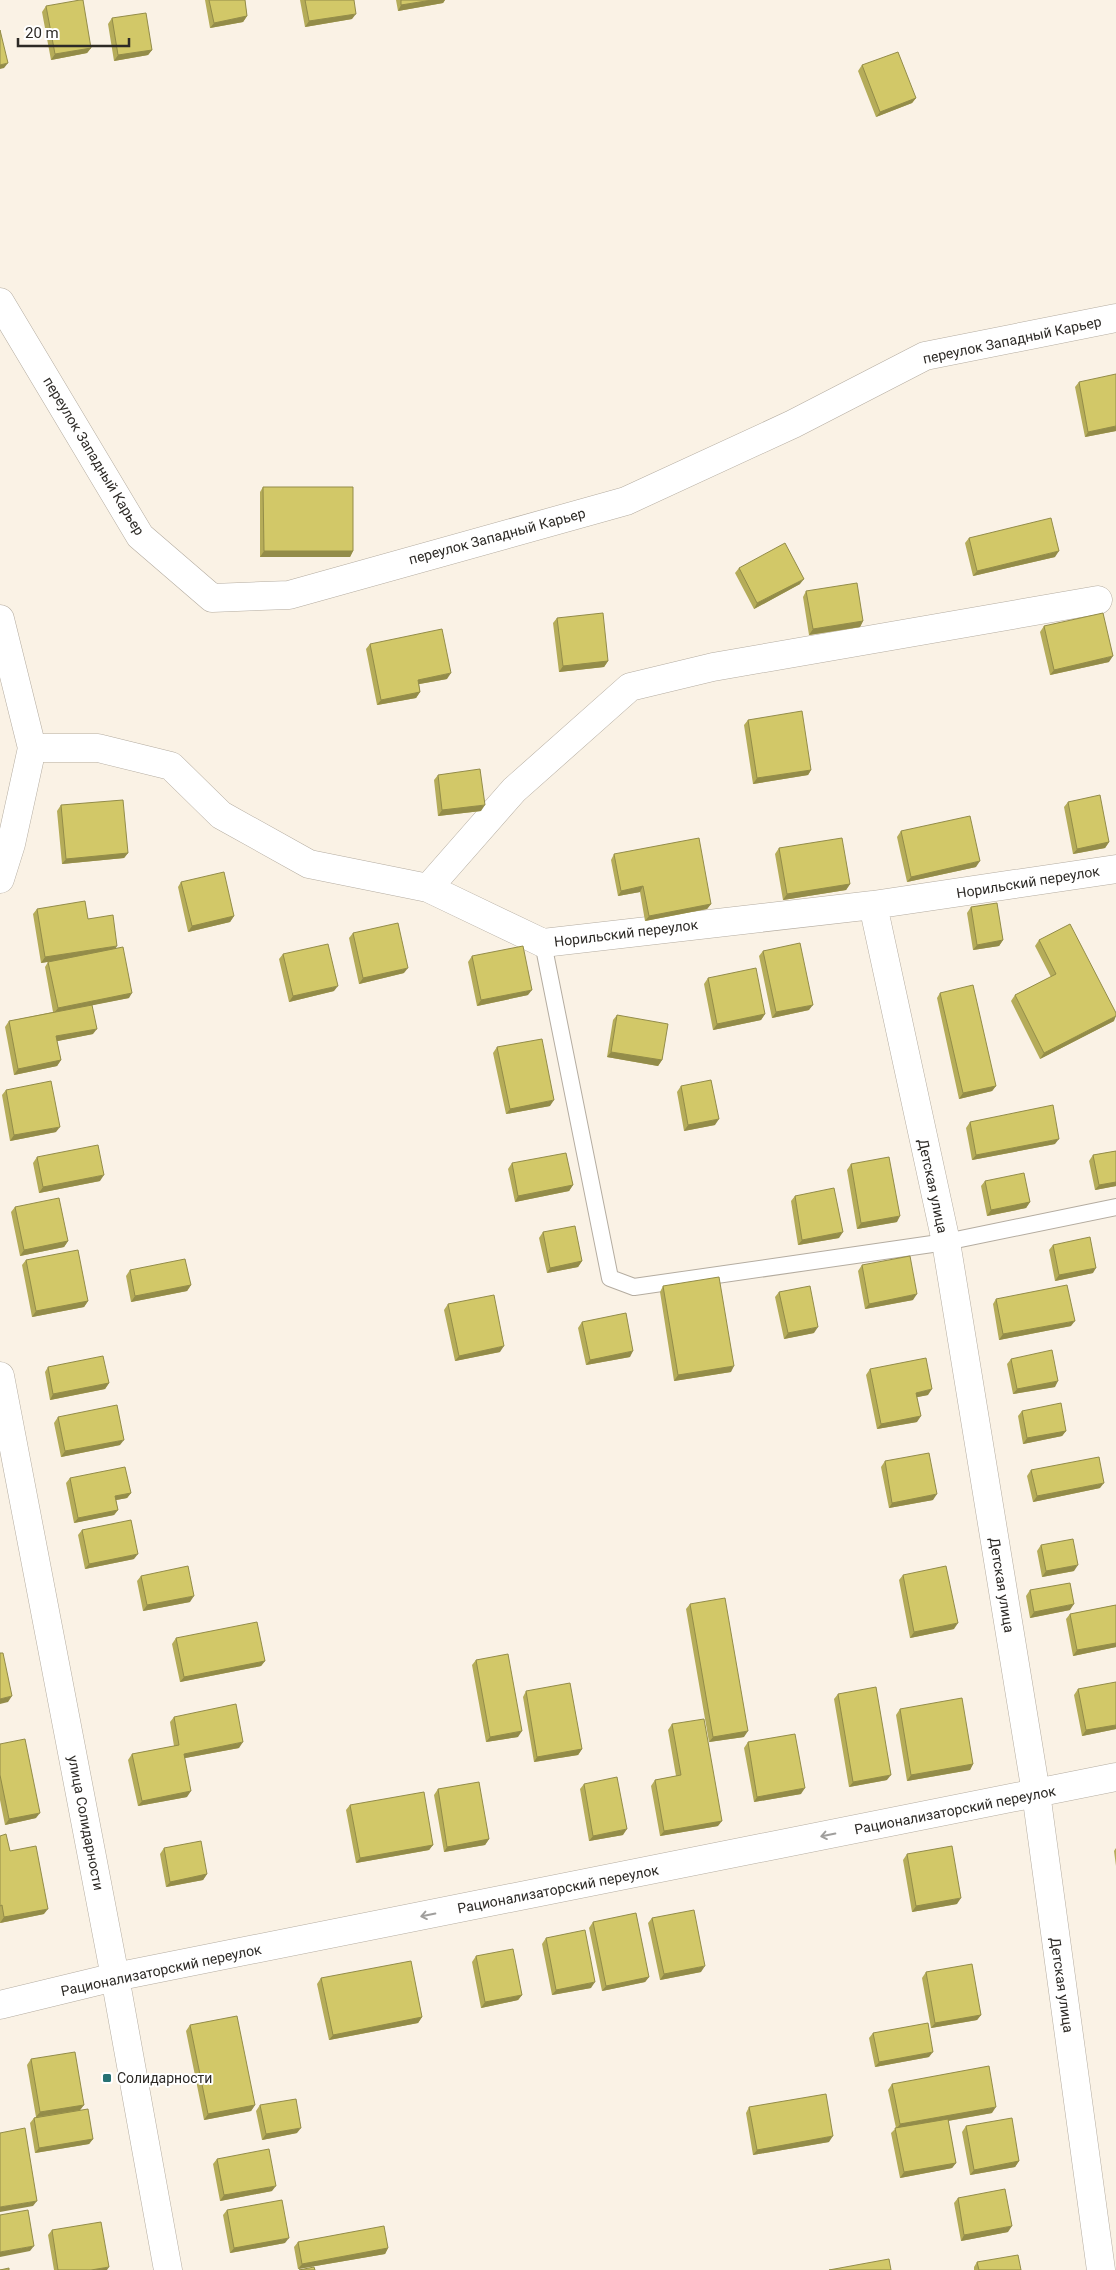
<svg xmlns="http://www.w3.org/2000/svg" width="1116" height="2270" font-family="Roboto,sans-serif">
	<rect width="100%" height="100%" fill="#faf2e5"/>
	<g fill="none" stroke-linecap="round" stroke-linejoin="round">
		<defs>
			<path id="service" d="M543 943 610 1278 634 1287 946 1242 1116 1207"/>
			<path id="minor" d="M0 302 140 536 212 598 289 595 626 501 793 424 925 356 1116 318
				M0 619 32 748 11 844 0 879
				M32 748H98L171 766 221 815 309 864 428 888 543 943 873 905 1116 869
				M428 888 514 790 630 687 713 667 1098 600
				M873 905 946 1242 1036 1793 1101 2270
				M0 1376 115 1977 168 2270
				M0 2005 115 1977 1116 1777"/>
		</defs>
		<use href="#service" stroke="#b4aca0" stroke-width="18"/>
		<use href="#minor" stroke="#b4aca0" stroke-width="29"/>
		<use href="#service" stroke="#fff" stroke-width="16"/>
		<use href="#minor" stroke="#fff" stroke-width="28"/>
	</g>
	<path fill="#b5ac59" d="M205 0H245L247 16 243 22 210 28Z
		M300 0H354L352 19 305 27Z
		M396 0H445L443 3 398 11Z
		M46 6 91 48 87 53 51 60 42 12Z
		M112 18 152 50 148 55 114 61 108 24Z
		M862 65 916 98 912 103 876 117 858 71Z
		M1079 382 1116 431 1085 437 1075 387Z
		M263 487 353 551 350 557H260V492Z
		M969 538 1055 557 973 576 965 543Z
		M739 568 800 584 754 609 735 573Z
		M806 591 863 621 860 627 809 635 803 597Z
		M557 618 608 661 604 667 559 672 553 623Z
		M1044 626 1109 662 1050 675 1040 632Z
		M370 644 447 679 419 684 420 692 416 698 377 705 366 649Z
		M748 720 811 770 808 775 753 784 744 725Z
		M438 775 481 811 438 816 434 780Z
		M1068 802 1109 842 1105 848 1073 854 1064 807Z
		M61 805 128 853 124 858 62 864 57 811Z
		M901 831 976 867 907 882 897 837Z
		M779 848 850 884 846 890 783 900 775 854Z
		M614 854 711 904 707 909 645 921 640 892 618 896 611 860Z
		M181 882 234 916 230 922 188 932 178 887Z
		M971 907 1003 940 999 946 973 950 967 913Z
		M37 909 116 949 129 998 92 1005 93 1034 57 1041 61 1060 57 1066 14 1075 5 1027 9 1021 53 1012 45 967 48 962 53 961 41 963 33 914Z
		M353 933 404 973 359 984 349 938Z
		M1039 940 1114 1021 1040 1059 1011 1001 1015 995 1051 977 1035 946Z
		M763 951 809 1010 772 1018 759 956Z
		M283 954 334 991 289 1002 279 959Z
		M472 956 528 995 477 1006 468 962Z
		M708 978 765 1014 761 1020 713 1030 704 984Z
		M940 993 996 1086 992 1091 959 1099 937 998Z
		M617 1015 662 1060 658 1066 607 1057 613 1020Z
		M497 1047 550 1106 506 1114 493 1053Z
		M681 1086 715 1125 684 1131 677 1092Z
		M6 1090 56 1132 10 1141 2 1095Z
		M970 1122 1055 1144 972 1160 966 1128Z
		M1116 1151V1186L1095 1190 1089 1161 1093 1155Z
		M37 1157 100 1181 39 1193 33 1163Z
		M512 1163 573 1185 569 1191 515 1202 508 1169Z
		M851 1164 897 1222 857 1229 847 1170Z
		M985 1181 1030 1202 1026 1208 987 1216 981 1186Z
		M795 1196 839 1238 798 1245 791 1201Z
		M15 1207 68 1241 64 1247 20 1256 11 1212Z
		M543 1232 582 1261 578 1267 547 1273 539 1238Z
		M1053 1245 1093 1273 1055 1281 1049 1250Z
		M26 1260 88 1301 84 1307 32 1317 22 1265Z
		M862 1265 913 1300 865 1309 858 1271Z
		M130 1270 191 1285 187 1291 131 1302 126 1276Z
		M663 1286 731 1372 674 1381 660 1292Z
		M779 1292 814 1333 784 1339 775 1297Z
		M996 1299 1071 1326 999 1340 993 1304Z
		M448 1304 500 1352 455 1361 444 1310Z
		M582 1322 630 1357 586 1365 578 1328Z
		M1011 1359 1055 1387 1013 1394 1007 1364Z
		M48 1367 109 1383 105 1389 50 1400 45 1372Z
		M870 1369 928 1395 917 1397V1422L877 1429 866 1375Z
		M1022 1411 1066 1431 1062 1436 1023 1444 1018 1416Z
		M58 1417 120 1445 61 1457 54 1423Z
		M885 1461 933 1500 889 1508 881 1467Z
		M1031 1470 1100 1488 1033 1502 1027 1476Z
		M70 1478 131 1493 127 1498 116 1500 118 1510 114 1515 74 1523 66 1483Z
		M82 1530 134 1559 85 1569 78 1535Z
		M1041 1545 1074 1571 1042 1577 1037 1551Z
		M903 1575 954 1629 910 1638 899 1580Z
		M141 1576 190 1602 143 1611 137 1581Z
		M1030 1590 1070 1610 1030 1618 1026 1596Z
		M690 1604 744 1737 709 1742 686 1609Z
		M1116 1605V1647L1073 1656 1066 1619 1070 1614Z
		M176 1638 265 1661 261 1666 180 1682 172 1644Z
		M476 1660 518 1737 486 1742 472 1665Z
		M1078 1689 1116 1729 1082 1736 1074 1695Z
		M526 1691 582 1749 578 1755 534 1762 523 1697Z
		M838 1694 887 1780 849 1787 834 1699Z
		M900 1709 973 1764 970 1770 907 1781 896 1715Z
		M174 1717 239 1748 185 1758 187 1797 138 1806 128 1760 132 1754 174 1746 170 1722Z
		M672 1724 718 1826 660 1836 651 1786 655 1780 676 1776 668 1730Z
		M748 1742 801 1794 754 1802 744 1748Z
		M0 1744 36 1818 5 1825 0 1800Z
		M584 1784 623 1835 589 1841 580 1789Z
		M438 1789 489 1839 485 1845 444 1852 434 1795Z
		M350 1805 433 1845 429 1850 356 1863 346 1810Z
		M0 1836 10 1851 44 1914 0 1923Z
		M164 1848 207 1874 203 1880 166 1887 160 1854Z
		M1116 1848V1866L1114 1851Z
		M907 1854 957 1904 912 1912 903 1860Z
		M652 1918 701 1972 660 1980 648 1923Z
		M593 1922 649 1977 645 1982 602 1991 589 1928Z
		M546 1938 591 1988 552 1995 542 1944Z
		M476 1956 522 1995 518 2000 481 2008 472 1962Z
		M926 1972 981 2015 977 2020 931 2028 922 1978Z
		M321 1978 422 2017 418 2023 329 2040 317 1984Z
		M190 2025 255 2105 251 2111 204 2120 186 2031Z
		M873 2033 929 2057 875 2067 869 2038Z
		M31 2059 84 2105 80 2110 93 2139 89 2144 35 2153 30 2123 34 2118 36 2117 27 2065Z
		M892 2084 992 2113 948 2121 956 2163 952 2168 900 2178 891 2133 896 2128 888 2090Z
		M260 2105 297 2133 262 2140 256 2111Z
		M749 2107 829 2142 753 2155 746 2113Z
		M966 2126 1019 2161 1015 2167 970 2175 962 2132Z
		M217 2159 272 2191 220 2201 213 2164Z
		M958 2198 1008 2232 961 2241 954 2203Z
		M227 2210 285 2243 230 2253 223 2215Z
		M52 2230 107 2270H54L48 2235Z
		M298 2242 388 2248 385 2254 298 2269 294 2247Z
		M977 2262 1021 2270H974V2267Z"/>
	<path fill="#938c49" d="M432 0H445L443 3 398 11 401 5Z
		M356 14 352 19 305 27 309 21Z
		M247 16 243 22 210 28 214 23Z
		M91 48 87 53 51 60 55 54Z
		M152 50 148 55 114 61 118 55Z
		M8 63 4 68 0 69V65Z
		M916 98 912 103 876 117 880 112Z
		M1116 426V431L1085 437 1088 432Z
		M264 551H353L350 557H260Z
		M1059 551 1055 557 973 576 977 571Z
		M804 579 800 584 754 609 757 603Z
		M863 621 860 627 809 635 813 629Z
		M1113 656 1109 662 1050 675 1054 670Z
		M608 661 604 667 559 672 563 666Z
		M451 673 447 679 414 685 418 680Z
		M420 692 416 698 377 705 381 700Z
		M811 770 808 775 753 784 757 778Z
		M485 805 481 811 438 816 442 810Z
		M1109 842 1105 848 1073 854 1077 849Z
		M128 853 124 858 62 864 66 859Z
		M980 861 976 867 907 882 911 877Z
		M850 884 846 890 783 900 787 894Z
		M643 886 640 892 618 896 621 891Z
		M711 904 707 909 645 921 649 916Z
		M234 916 230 922 188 932 192 926Z
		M1003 940 999 946 973 950 977 945Z
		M117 946 114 951 41 963 45 957Z
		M408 968 404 973 359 984 363 978Z
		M338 986 334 991 289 1002 293 996Z
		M532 990 528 995 477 1006 481 1000Z
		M132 993 129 998 54 1013 58 1008Z
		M813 1005 809 1010 772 1018 776 1012Z
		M765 1014 761 1020 713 1030 717 1024Z
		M1116 1016 1114 1021 1040 1059 1044 1053Z
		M97 1029 93 1034 53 1042 56 1036Z
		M611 1052 662 1060 658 1066 607 1057Z
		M61 1060 57 1066 14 1075 18 1069Z
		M996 1086 992 1091 959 1099 963 1093Z
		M554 1100 550 1106 506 1114 510 1109Z
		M719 1119 715 1125 684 1131 688 1125Z
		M60 1127 56 1132 10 1141 14 1135Z
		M1059 1139 1055 1144 972 1160 976 1155Z
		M104 1175 100 1181 39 1193 43 1187Z
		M1116 1182V1186L1095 1190 1099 1185Z
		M573 1185 569 1191 515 1202 518 1196Z
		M1030 1202 1026 1208 987 1216 991 1210Z
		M900 1216 897 1222 857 1229 861 1223Z
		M843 1232 839 1238 798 1245 802 1240Z
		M68 1241 64 1247 20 1256 24 1250Z
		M582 1261 578 1267 547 1273 550 1268Z
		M1096 1268 1093 1273 1055 1281 1059 1275Z
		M191 1285 187 1291 131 1302 135 1296Z
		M917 1294 913 1300 865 1309 869 1304Z
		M88 1301 84 1307 32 1317 36 1311Z
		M1075 1321 1071 1326 999 1340 1003 1334Z
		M818 1327 814 1333 784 1339 788 1333Z
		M504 1346 500 1352 455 1361 459 1356Z
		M633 1351 630 1357 586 1365 590 1360Z
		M734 1366 731 1372 674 1381 678 1375Z
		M1058 1381 1055 1387 1013 1394 1017 1389Z
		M109 1383 105 1389 50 1400 53 1394Z
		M932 1389 928 1395 913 1398 916 1393Z
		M921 1416 917 1422 877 1429 881 1424Z
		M1066 1431 1062 1436 1023 1444 1027 1438Z
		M124 1440 120 1445 61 1457 65 1451Z
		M1104 1483 1100 1488 1033 1502 1037 1496Z
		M131 1493 127 1498 111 1501 115 1496Z
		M937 1494 933 1500 889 1508 892 1503Z
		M118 1510 114 1515 74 1523 78 1518Z
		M138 1554 134 1559 85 1569 89 1564Z
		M1078 1565 1074 1571 1042 1577 1046 1571Z
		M194 1596 190 1602 143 1611 147 1605Z
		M1074 1604 1070 1610 1030 1618 1034 1612Z
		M958 1623 954 1629 910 1638 914 1632Z
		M1116 1643V1647L1073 1656 1077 1650Z
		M265 1661 261 1666 180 1682 184 1677Z
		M12 1696 8 1702 0 1704V1699Z
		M1116 1725V1729L1082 1736 1086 1730Z
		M522 1731 518 1737 486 1742 490 1737Z
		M748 1731 744 1737 709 1742 713 1737Z
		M243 1742 239 1748 180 1759 184 1754Z
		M582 1749 578 1755 534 1762 537 1757Z
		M973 1764 970 1770 907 1781 911 1775Z
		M891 1775 887 1780 849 1787 853 1782Z
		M805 1788 801 1794 754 1802 757 1797Z
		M191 1791 187 1797 138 1806 142 1801Z
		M40 1813 36 1818 5 1825 9 1819Z
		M722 1821 718 1826 660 1836 664 1831Z
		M627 1829 623 1835 589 1841 593 1836Z
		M489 1839 485 1845 444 1852 447 1847Z
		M433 1845 429 1850 356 1863 360 1858Z
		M207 1874 203 1880 166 1887 170 1882Z
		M961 1898 957 1904 912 1912 916 1906Z
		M48 1909 44 1914 0 1923 4 1917Z
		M705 1966 701 1972 660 1980 664 1974Z
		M649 1977 645 1982 602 1991 606 1986Z
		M595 1982 591 1988 552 1995 556 1990Z
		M522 1995 518 2000 481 2008 485 2002Z
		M981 2015 977 2020 931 2028 935 2023Z
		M422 2017 418 2023 329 2040 333 2035Z
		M933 2052 929 2057 875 2067 879 2062Z
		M84 2105 80 2110 36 2117 40 2112Z
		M255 2105 251 2111 204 2120 208 2114Z
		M996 2107 992 2113 896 2130 900 2124Z
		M301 2128 297 2133 262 2140 266 2134Z
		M833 2136 829 2142 753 2155 757 2150Z
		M93 2139 89 2144 35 2153 39 2148Z
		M1019 2161 1015 2167 970 2175 974 2170Z
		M956 2163 952 2168 900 2178 904 2172Z
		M276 2186 272 2191 220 2201 224 2195Z
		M37 2201 33 2206 0 2212V2207Z
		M1012 2226 1008 2232 961 2241 964 2235Z
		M289 2238 285 2243 230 2253 234 2248Z
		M34 2246 30 2251 0 2257V2252Z
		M388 2248 385 2254 298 2269 302 2264Z
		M109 2267 107 2270H91Z"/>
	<path fill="#d2c868" stroke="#938c49" d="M80 0H83L91 48 55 54 46 6Z
		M209 0H245L247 16 214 23Z
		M305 0H354L356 14 309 21Z
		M401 0H432L401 5Z
		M146 13 152 50 118 55 112 18Z
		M0 30 8 63 0 65Z
		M898 52 916 98 880 112 862 65Z
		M1116 374V426L1088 432 1079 382Z
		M263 487H353V551H264Z
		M1051 518 1059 551 977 571 969 538Z
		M785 543 804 579 757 603 739 568Z
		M857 583 863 621 813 629 806 591Z
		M603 613 608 661 563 666 557 618Z
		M1103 613 1113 656 1054 670 1044 626Z
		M442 629 451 673 418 680 420 692 381 700 370 644Z
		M802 711 811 770 757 778 748 720Z
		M480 769 485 805 442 810 438 775Z
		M1100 795 1109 842 1077 849 1068 802Z
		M123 800 128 853 66 859 61 805Z
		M970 816 980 861 911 877 901 831Z
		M699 838 711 904 649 916 643 886 621 891 614 854Z
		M842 838 850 884 787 894 779 848Z
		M224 872 234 916 192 926 181 882Z
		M85 901 88 919 113 915 117 946 45 957 37 909Z
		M997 903 1003 940 977 945 971 907Z
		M398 923 408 968 363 978 353 933Z
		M1070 924 1116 1013V1016L1044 1053 1015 995 1056 974 1039 940Z
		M800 943 813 1005 776 1012 763 951Z
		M328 944 338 986 293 996 283 954Z
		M523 946 532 990 481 1000 472 956Z
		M123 947 132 993 58 1008 48 962Z
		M756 968 765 1014 717 1024 708 978Z
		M973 985 996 1086 963 1093 940 993Z
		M92 1005 97 1029 56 1036 61 1060 18 1069 9 1021Z
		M617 1015 668 1024 662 1060 611 1052Z
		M542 1039 554 1100 510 1109 497 1047Z
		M711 1080 719 1119 688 1125 681 1086Z
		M51 1081 60 1127 14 1135 6 1090Z
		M1053 1105 1059 1139 976 1155 970 1122Z
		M98 1145 104 1175 43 1187 37 1157Z
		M1116 1151V1182L1099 1185 1093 1155Z
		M566 1153 573 1185 518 1196 512 1163Z
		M889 1157 900 1216 861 1223 851 1164Z
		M1024 1173 1030 1202 991 1210 985 1181Z
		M834 1188 843 1232 802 1240 795 1196Z
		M59 1198 68 1241 24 1250 15 1207Z
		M575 1226 582 1261 550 1268 543 1232Z
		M1090 1237 1096 1268 1059 1275 1053 1245Z
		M78 1250 88 1301 36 1311 26 1260Z
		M910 1256 917 1294 869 1304 862 1265Z
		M185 1259 191 1285 135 1296 130 1270Z
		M719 1277 734 1366 678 1375 663 1286Z
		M1067 1285 1075 1321 1003 1334 996 1299Z
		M810 1286 818 1327 788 1333 779 1292Z
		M494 1295 504 1346 459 1356 448 1304Z
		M626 1313 633 1351 590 1360 582 1322Z
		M1052 1350 1058 1381 1017 1389 1011 1359Z
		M103 1356 109 1383 53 1394 48 1367Z
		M926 1358 932 1389 916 1393 921 1416 881 1424 870 1369Z
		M1061 1403 1066 1431 1027 1438 1022 1411Z
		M117 1405 124 1440 65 1451 58 1417Z
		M929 1453 937 1494 892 1503 885 1461Z
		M1099 1457 1104 1483 1037 1496 1031 1470Z
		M125 1467 131 1493 115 1496 118 1510 78 1518 70 1478Z
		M131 1520 138 1554 89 1564 82 1530Z
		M1073 1539 1078 1565 1046 1571 1041 1545Z
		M188 1566 194 1596 147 1605 141 1576Z
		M946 1566 958 1623 914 1632 903 1575Z
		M1070 1583 1074 1604 1034 1612 1030 1590Z
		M725 1598 748 1731 713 1737 690 1604Z
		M1116 1605V1643L1077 1650 1070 1614Z
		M257 1622 265 1661 184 1677 176 1638Z
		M0 1653H3L12 1696 0 1699Z
		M508 1654 522 1731 490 1737 476 1660Z
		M1116 1682V1725L1086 1730 1078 1689Z
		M570 1683 582 1749 537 1757 526 1691Z
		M876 1687 891 1775 853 1782 838 1694Z
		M962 1698 973 1764 911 1775 900 1709Z
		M236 1704 243 1742 184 1754 191 1791 142 1801 132 1754 179 1745 174 1717Z
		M704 1719 722 1821 664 1831 655 1780 681 1775 672 1724Z
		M795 1734 805 1788 757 1797 748 1742Z
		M25 1739 40 1813 9 1819 0 1775V1744Z
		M617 1777 627 1829 593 1836 584 1784Z
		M479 1782 489 1839 447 1847 438 1789Z
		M424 1792 433 1845 360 1858 350 1805Z
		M6 1834 10 1851 36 1846 48 1909 4 1917 2 1905 0 1906V1836Z
		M201 1841 207 1874 170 1882 164 1848Z
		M952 1846 961 1898 916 1906 907 1854Z
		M694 1910 705 1966 664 1974 652 1918Z
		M636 1913 649 1977 606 1986 593 1922Z
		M585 1930 595 1982 556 1990 546 1938Z
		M513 1949 522 1995 485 2002 476 1956Z
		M411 1961 422 2017 333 2035 321 1978Z
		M972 1964 981 2015 935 2023 926 1972Z
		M237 2016 255 2105 208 2114 190 2025Z
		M928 2023 933 2052 879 2062 873 2033Z
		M75 2052 84 2105 40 2112 31 2059Z
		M989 2066 996 2107 900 2124 892 2084Z
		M826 2094 833 2136 757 2150 749 2107Z
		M296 2099 301 2128 266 2134 260 2105Z
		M88 2109 93 2139 39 2148 34 2118Z
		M1012 2118 1019 2161 974 2170 966 2126Z
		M948 2119 956 2163 904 2172 895 2128Z
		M25 2128 37 2201 0 2207V2133Z
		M269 2149 276 2186 224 2195 217 2159Z
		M1005 2189 1012 2226 964 2235 958 2198Z
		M282 2200 289 2238 234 2248 227 2210Z
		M28 2210 34 2246 0 2252V2215Z
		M101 2222 109 2267 91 2270H58L52 2230Z
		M384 2226 388 2248 302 2264 298 2242Z
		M1018 2255 1021 2270H979L977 2262Z
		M889 2259 891 2270H829Z
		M314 2267 315 2270H299Z
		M9 2268V2270H0Z"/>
	<defs><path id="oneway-shaft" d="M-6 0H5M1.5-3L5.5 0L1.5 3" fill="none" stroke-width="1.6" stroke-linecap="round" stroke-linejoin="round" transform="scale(1.25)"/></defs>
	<g stroke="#a09f9d">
		<use href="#oneway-shaft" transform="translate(828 1835) rotate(169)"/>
		<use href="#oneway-shaft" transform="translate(428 1915) rotate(169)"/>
	</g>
	<rect fill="#277274" stroke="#fff" stroke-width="2" x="102" y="2073" width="10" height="10" rx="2.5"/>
	<g text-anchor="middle" stroke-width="4" stroke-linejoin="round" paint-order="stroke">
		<g font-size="14" fill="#2d2a26" stroke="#fff">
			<text transform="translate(1012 340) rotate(-12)" y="5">переулок Западный Карьер</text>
			<text transform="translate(94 456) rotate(59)" y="5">переулок Западный Карьер</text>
			<text transform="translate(497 536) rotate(-15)" y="5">переулок Западный Карьер</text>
			<text transform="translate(1028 882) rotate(-9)" y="5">Норильский переулок</text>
			<text transform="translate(626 933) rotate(-7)" y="5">Норильский переулок</text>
			<text transform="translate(933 1186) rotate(78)" y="5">Детская улица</text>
			<text transform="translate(1002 1585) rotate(81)" y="5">Детская улица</text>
			<text transform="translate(955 1810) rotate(-11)" y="5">Рационализаторский переулок</text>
			<text transform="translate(86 1823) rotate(79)" y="5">улица Солидарности</text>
			<text transform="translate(558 1889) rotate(-11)" y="5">Рационализаторский переулок</text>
			<text transform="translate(161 1970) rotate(-12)" y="5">Рационализаторский переулок</text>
			<text transform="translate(1062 1985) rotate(82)" y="5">Детская улица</text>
		</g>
		<g font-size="14" fill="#2d2a26" stroke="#fff" text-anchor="start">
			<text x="117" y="2083">Солидарности</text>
		</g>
	</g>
	<path d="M18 38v8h111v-8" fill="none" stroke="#2d2a26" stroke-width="2.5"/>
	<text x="25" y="38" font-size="15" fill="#2d2a26" stroke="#ffffff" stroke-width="4" paint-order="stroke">20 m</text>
</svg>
